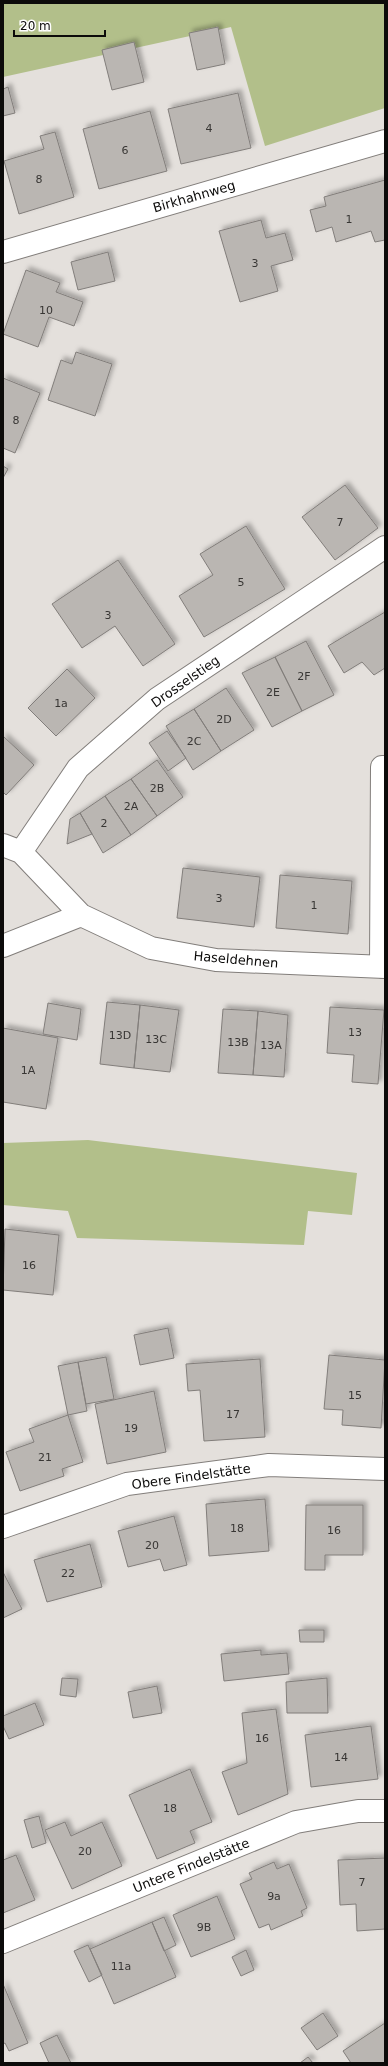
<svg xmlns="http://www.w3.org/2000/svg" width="388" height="2066" font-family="'DejaVu Sans',sans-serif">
	<defs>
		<filter id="shadow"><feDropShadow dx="3.5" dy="-3.5" stdDeviation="2" flood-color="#0004"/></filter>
	</defs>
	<rect width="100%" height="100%" fill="#e4e0dc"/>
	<path fill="#b2bf8a" d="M3 3H385V108L265 146 231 27 3 77Z
		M88 1140 357 1173 352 1215 308 1211 304 1245 77 1238 68 1211 3 1205V1143Z"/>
	<path fill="#bab6b2" stroke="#827e7b" filter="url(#shadow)" d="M218 27 225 64 197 70 189 33Z
		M134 42 144 82 112 90 102 50Z
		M8 87 15 113 3 116V89Z
		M238 93 251 148 181 164 168 109Z
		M150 111 167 171 99 189 83 129Z
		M55 132 74 197 19 214 4 161 44 149 40 136Z
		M385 180V240L375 242 371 231 336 242 332 227 316 232 310 210 326 206 324 197Z
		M261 220 266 238 285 233 293 260 271 266 278 291 240 302 219 231Z
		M108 252 115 281 78 290 71 262Z
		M26 270 60 283 56 292 83 302 74 326 49 317 38 347 3 334Z
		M76 352 112 364 95 416 48 400 61 360 72 364Z
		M3 378 40 393 15 453 3 448Z
		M3 466 8 469 3 478Z
		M345 485 378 528 335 560 302 517Z
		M246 526 285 589 204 637 179 596 213 575 200 554Z
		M118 560 175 644 143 666 115 626 82 648 52 604Z
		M385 612V668L374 675 362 662 344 673 328 646Z
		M306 641 334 695 302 711 275 657Z
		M275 657 302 711 272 727 242 673Z
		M67 669 95 698 56 736 28 708Z
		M226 688 254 730 221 751 194 709Z
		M194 709 221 751 193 770 166 726Z
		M167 731 186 758 168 771 149 743Z
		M3 736 34 765 6 795 3 792Z
		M157 760 183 797 157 816 131 779Z
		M131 779 157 816 131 835 105 796Z
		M105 796 131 835 103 853 80 813Z
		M80 813 92 834 67 844 70 819Z
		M183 868 260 877 254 927 177 918Z
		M280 875 352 881 348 934 276 928Z
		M107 1002 140 1005 134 1068 100 1064Z
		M48 1003 81 1009 77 1040 43 1034Z
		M140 1005 179 1010 170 1072 134 1068Z
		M330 1007 384 1010 378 1084 352 1082 354 1055 327 1053Z
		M223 1009 258 1011 253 1075 218 1073Z
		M258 1011 288 1015 284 1077 253 1075Z
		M3 1028 58 1038 46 1109 3 1102Z
		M5 1229 59 1235 53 1295 3 1290Z
		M168 1328 174 1358 140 1365 134 1335Z
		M329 1355 385 1360 381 1428 342 1425 343 1410 324 1409Z
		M106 1357 114 1399 86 1404 78 1362Z
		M260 1359 265 1437 204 1441 200 1390 188 1391 186 1364Z
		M78 1362 87 1411 68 1415 58 1366Z
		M154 1391 166 1452 107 1464 95 1404Z
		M68 1415 83 1462 62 1469 64 1476 20 1491 6 1452 34 1442 29 1429Z
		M265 1499 269 1551 209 1556 206 1504Z
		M306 1505H363V1555H325V1570H305Z
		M174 1516 187 1565 164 1571 160 1559 128 1567 118 1531Z
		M90 1544 102 1587 47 1602 34 1560Z
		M3 1572 22 1609 3 1618Z
		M299 1630H324V1642H300Z
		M261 1650V1655L287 1653 289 1674 224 1681 221 1654Z
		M62 1678 78 1679 76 1697 60 1695Z
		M327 1678 328 1713H287L286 1682Z
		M157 1686 162 1713 133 1718 128 1692Z
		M35 1703 44 1725 9 1739 3 1726V1716Z
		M276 1709 288 1794 238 1815 222 1772 247 1763 242 1713Z
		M371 1726 378 1779 311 1787 305 1735Z
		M190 1769 212 1822 190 1831 195 1843 157 1859 129 1795Z
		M39 1816 46 1843 32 1848 24 1820Z
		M65 1822 71 1836 102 1822 122 1866 72 1889 45 1830Z
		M16 1855 35 1900 3 1913V1860Z
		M385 1858V1929L357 1931 356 1904 340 1905 338 1860Z
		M274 1862 277 1869 289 1864 307 1908 301 1911 303 1916 271 1930 269 1924 259 1928 240 1884 252 1879 249 1873Z
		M217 1896 235 1939 191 1957 173 1915Z
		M164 1917 176 1945 164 1951 152 1922Z
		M152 1922 176 1977 114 2004 90 1949Z
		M88 1945 102 1975 89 1982 74 1951Z
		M246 1950 254 1970 241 1976 232 1957Z
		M3 1984 28 2043 9 2051 5 2043 3 2044Z
		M323 2013 338 2036 317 2050 301 2028Z
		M385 2023V2063H351L343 2051Z
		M57 2035 71 2063H49L40 2043Z
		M308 2057 313 2063H300Z"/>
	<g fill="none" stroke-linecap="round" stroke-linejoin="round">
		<defs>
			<path id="street" d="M3 252 385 141
				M3 845 21 852 81 915 151 948 216 960 385 967
				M21 852 78 768 157 699 385 547
				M3 946 81 915
				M381 967 382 767H385
				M3 1527 127 1484 269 1465 385 1469
				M3 1942 296 1822 358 1811H385"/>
		</defs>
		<use href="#street" stroke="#827e7b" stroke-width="24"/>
		<use href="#street" stroke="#fff" stroke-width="22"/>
	</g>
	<g text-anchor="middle" stroke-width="3" stroke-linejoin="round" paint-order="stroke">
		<g font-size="11" fill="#383634">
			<text x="209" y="132">4</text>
			<text x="125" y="154">6</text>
			<text x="39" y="183">8</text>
			<text x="349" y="223">1</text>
			<text x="255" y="267">3</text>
			<text x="46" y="314">10</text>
			<text x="16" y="424">8</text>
			<text x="340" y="526">7</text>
			<text x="241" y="586">5</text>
			<text x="108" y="619">3</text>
			<text x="304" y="680">2F</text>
			<text x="273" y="696">2E</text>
			<text x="61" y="707">1a</text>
			<text x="224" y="723">2D</text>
			<text x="194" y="745">2C</text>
			<text x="157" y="792">2B</text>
			<text x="131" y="810">2A</text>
			<text x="104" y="827">2</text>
			<text x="219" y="902">3</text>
			<text x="314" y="909">1</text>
			<text x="355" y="1036">13</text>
			<text x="120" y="1039">13D</text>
			<text x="156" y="1043">13C</text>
			<text x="238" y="1046">13B</text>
			<text x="271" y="1049">13A</text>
			<text x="28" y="1074">1A</text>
			<text x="29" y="1269">16</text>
			<text x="355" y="1399">15</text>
			<text x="233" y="1418">17</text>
			<text x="131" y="1432">19</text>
			<text x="45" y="1461">21</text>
			<text x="237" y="1532">18</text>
			<text x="334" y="1534">16</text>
			<text x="152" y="1549">20</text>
			<text x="68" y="1577">22</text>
			<text x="262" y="1742">16</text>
			<text x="341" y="1761">14</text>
			<text x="170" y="1812">18</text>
			<text x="85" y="1855">20</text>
			<text x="362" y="1886">7</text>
			<text x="274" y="1900">9a</text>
			<text x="204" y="1931">9B</text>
			<text x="121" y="1970">11a</text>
		</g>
		<g font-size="13" fill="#0c0b0a" stroke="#fff">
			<text transform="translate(194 196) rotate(-16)" y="5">Birkhahnweg</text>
			<text transform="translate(185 681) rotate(-35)" y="5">Drosselstieg</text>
			<text transform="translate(236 959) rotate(5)" y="5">Haseldehnen</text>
			<text transform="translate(191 1476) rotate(-8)" y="5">Obere Findelstätte</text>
			<text transform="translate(191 1865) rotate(-22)" y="5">Untere Findelstätte</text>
		</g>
	</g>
	<rect width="388" height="2066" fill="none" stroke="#0c0b0a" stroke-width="8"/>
	<path d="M14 30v6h91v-6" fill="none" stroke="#0c0b0a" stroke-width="2"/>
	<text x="20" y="30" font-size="12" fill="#0c0b0a" stroke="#ffffff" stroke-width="3" paint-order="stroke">20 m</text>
</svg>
